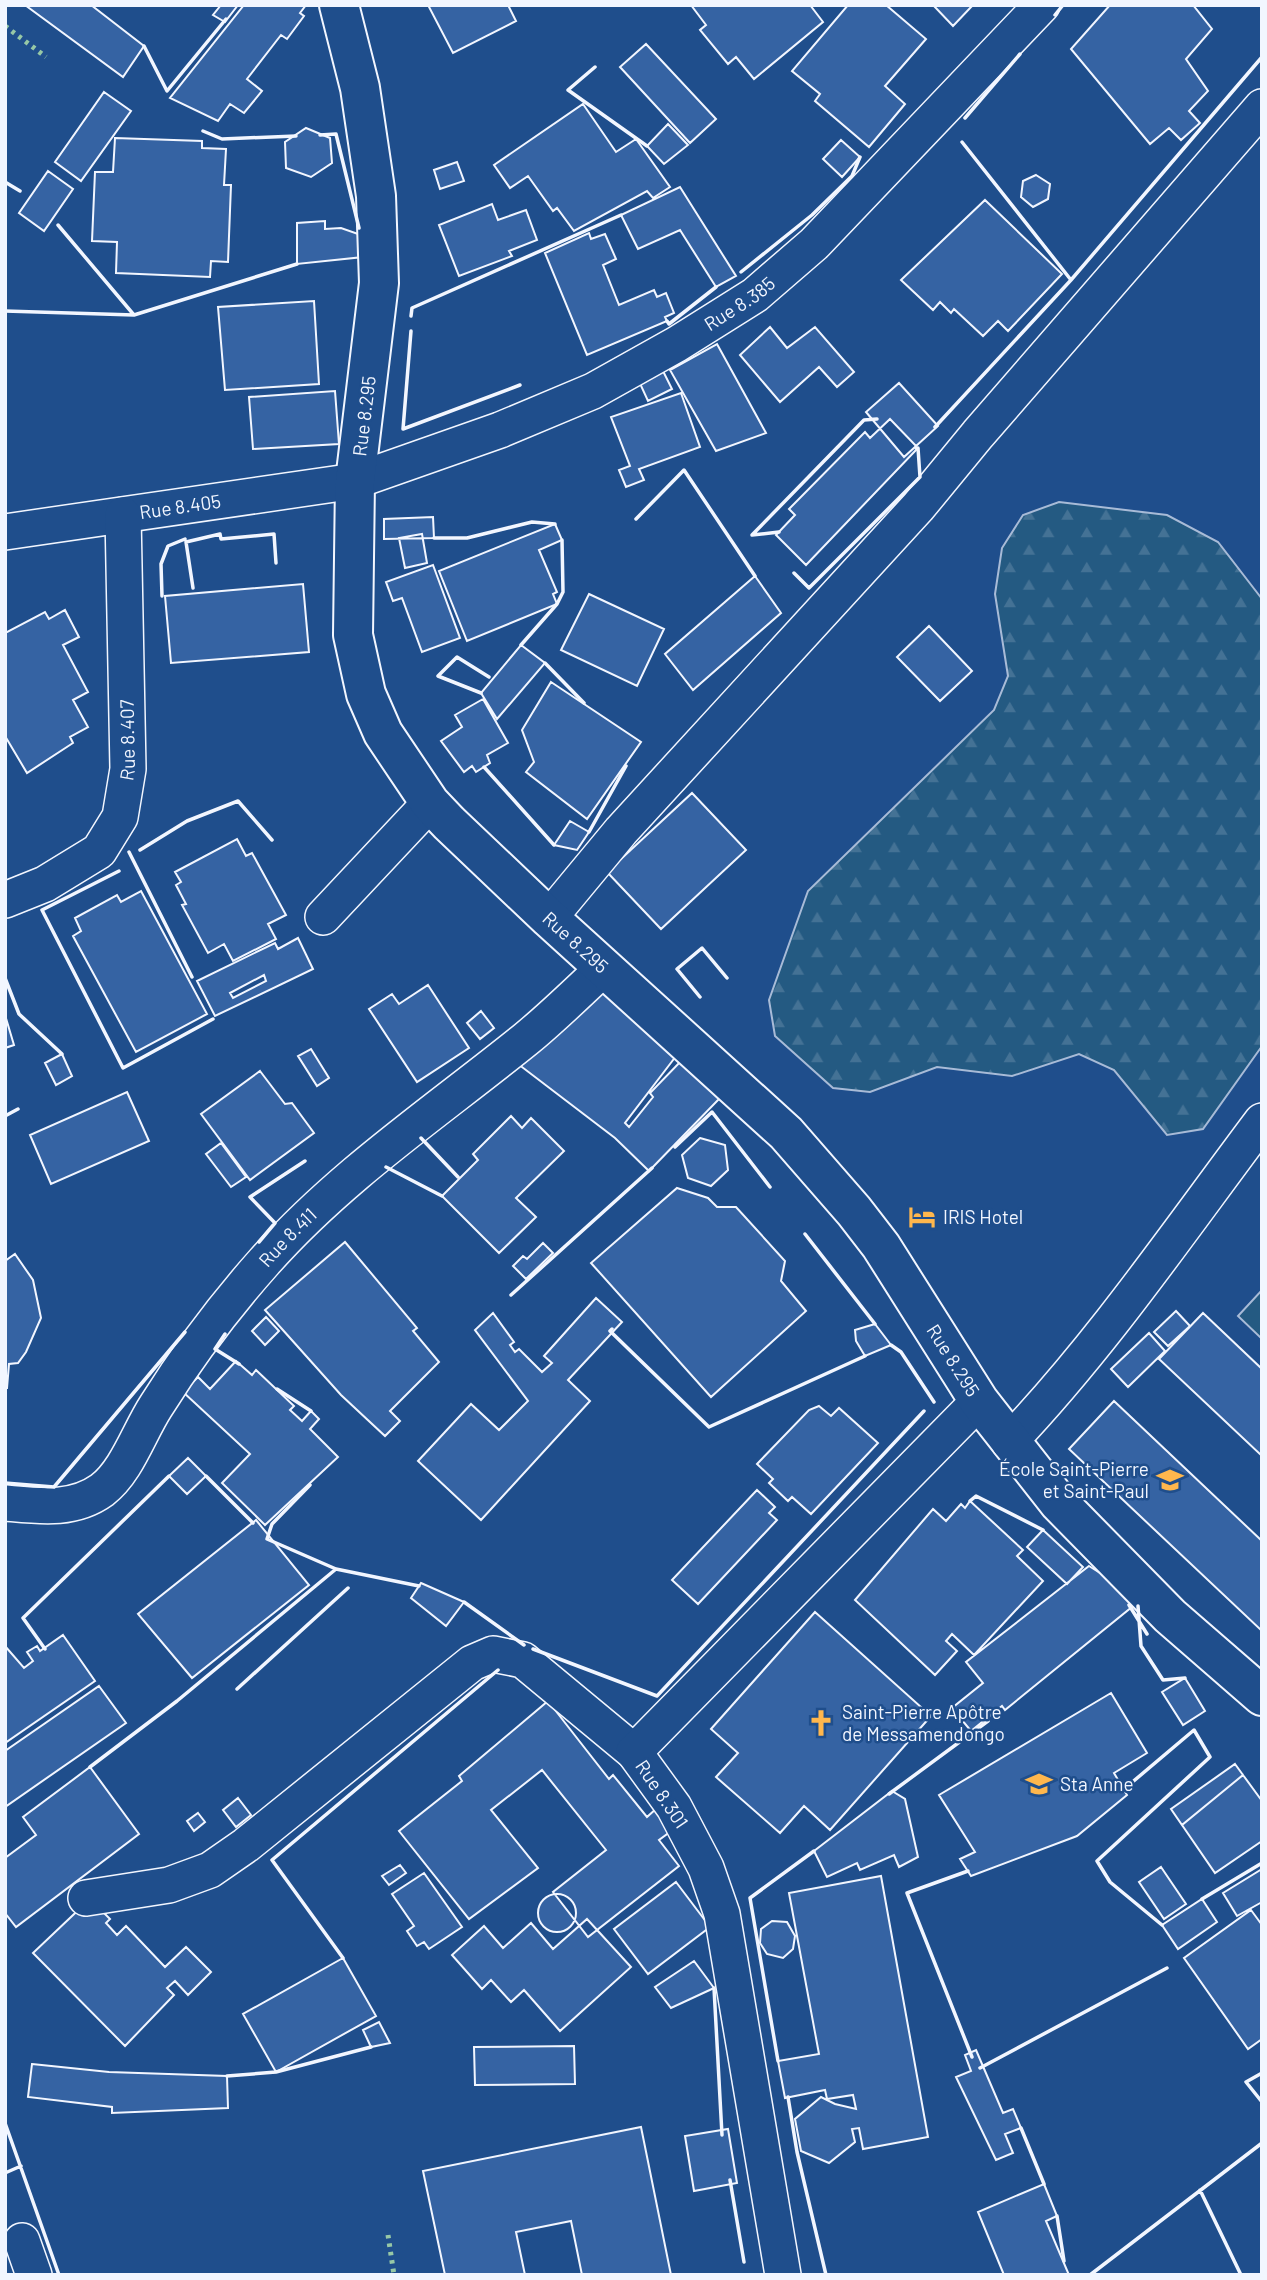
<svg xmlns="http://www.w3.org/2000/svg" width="1267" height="2280" font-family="Barlow,sans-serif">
	<defs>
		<pattern id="forest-firs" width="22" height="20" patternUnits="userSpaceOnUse" patternTransform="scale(1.75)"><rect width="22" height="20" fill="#245a82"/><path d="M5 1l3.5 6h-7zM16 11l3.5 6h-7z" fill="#447295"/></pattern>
	</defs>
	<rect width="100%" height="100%" fill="#1f4e8c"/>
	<path fill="url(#forest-firs)" stroke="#a8bbd7" stroke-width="2" d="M1059 502 1167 515 1218 542 1262 599V1046L1203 1129 1167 1135 1114 1070 1079 1054 1012 1076 937 1067 870 1092 833 1088 775 1036 769 1000 808 891 994 710 1008 676 995 594 1002 548 1023 515Z"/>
	<path fill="#245a82" stroke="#a8bbd7" stroke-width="2" d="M1262 1290V1339L1238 1316Z"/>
	<path fill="#3563a3" stroke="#f2f6ff" stroke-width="2" fill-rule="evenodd" d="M25 5H91L144 46 123 77Z
		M221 5H238L225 22 213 15Z
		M244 5H306L300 13 304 16 287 39 281 35 247 79 262 91 244 113 230 104 218 121 170 98Z
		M428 5H508L516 21 453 53Z
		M691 5H810L823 22 754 79 736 57 728 64 700 30 706 25Z
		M848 5H886L926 39 885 86 905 104 869 147 815 101 820 94 792 71Z
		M933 5H973L953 26Z
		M1110 5H1193L1212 29 1186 59 1208 91 1189 111 1200 123 1181 140 1169 128 1150 144 1071 49Z
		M646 44 716 119 690 143 620 67Z
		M104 92 131 111 81 181 55 162Z
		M583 104 616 152 636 139 670 187 653 198 647 191 574 231 557 208 553 211 528 176 510 188 494 165Z
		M668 124 688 145 664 164 647 146Z
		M306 128 330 138 332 163 311 177 286 168 285 142Z
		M115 138 202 141V148L226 149 224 185H231L228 262 211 261 210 277 116 273 117 242 92 241 95 172H113Z
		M841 140 860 157 842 177 823 159Z
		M457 162 464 181 440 189 434 170Z
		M48 171 73 189 44 231 19 213Z
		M1036 175 1050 184 1048 199 1033 207 1021 197 1023 181Z
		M680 187 736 276 716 287 680 230 638 249 621 215Z
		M985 200 1062 274 1008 331 998 321 983 336 954 309 951 313 940 302 933 310 901 280Z
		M492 204 498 220 526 210 537 240 509 251 512 256 459 276 439 225Z
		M325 221V229L341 228 361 235 363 257 297 264V223Z
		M589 233 591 239 605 234 616 259 603 265 619 305 654 290 657 297 666 293 674 313 665 317 667 321 587 355 545 253Z
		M314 301 319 384 225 390 218 307Z
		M770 327 787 348 815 327 854 372 837 387 819 367 780 402 740 355Z
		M717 344 766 433 716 451 670 370Z
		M660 365 672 389 648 401 637 377Z
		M899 383 938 426 904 457 866 412Z
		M335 391 339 444 253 449 249 397Z
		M681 393 700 447 639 469 644 480 626 487 619 470 630 466 611 417Z
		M890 419 918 448 806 565 776 535 795 515 789 509 865 432 870 438Z
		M433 517 434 538 384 539V519Z
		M555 524 562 540 539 550 557 592 553 594 557 604 467 641 439 571Z
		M422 534 427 563 405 568 399 538Z
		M433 565 460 638 422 652 402 598 393 601 386 582Z
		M755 576 781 613 693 690 665 654Z
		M303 584 309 652 171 663 165 596Z
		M589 594 664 629 637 686 561 650Z
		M65 610 79 637 63 645 88 692 73 700 88 727 70 737 73 743 27 773 5 736V633L45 612 49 619Z
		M929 626 972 671 940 701 897 657Z
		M521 645 545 663 497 719 481 693Z
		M551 682 641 742 587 819 526 772 534 762 522 730Z
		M483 699 508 743 487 755 490 763 476 772 472 766 464 772 441 741 462 727 455 715Z
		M692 793 746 850 661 929 607 872Z
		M570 821 589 832 577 850 554 845Z
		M237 839 246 856 252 853 286 915 268 924 276 939 233 961 224 944 208 953 182 905 186 904 176 885 181 882 175 872Z
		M141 891 207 1014 136 1052 73 936 81 931 75 918 117 895 121 902Z
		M298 938 313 969 215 1016 197 981 275 943 278 949ZM264 975 266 981 233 998 230 993Z
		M605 980 683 1047 625 1123 629 1127 653 1097 650 1093 681 1061 724 1086 715 1095 719 1099 649 1171 615 1138 518 1064Z
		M428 985 469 1048 417 1082 369 1009 392 994 399 1004Z
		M481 1011 494 1028 480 1039 467 1023Z
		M5 1015 14 1045 5 1048Z
		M311 1049 329 1078 317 1086 298 1056Z
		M62 1054 72 1076 56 1085 45 1063Z
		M260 1071 285 1104 292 1103 314 1133 250 1180 201 1114Z
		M127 1092 149 1141 51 1184 30 1135Z
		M511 1116 522 1128 531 1118 564 1151 516 1198 536 1217 499 1253 442 1196 478 1160 473 1154Z
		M700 1138 725 1145 728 1170 711 1186 688 1178 682 1155Z
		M221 1143 246 1177 231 1187 206 1154Z
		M677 1188 708 1198 717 1207H736L785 1261 781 1281 806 1311 711 1397 591 1263Z
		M345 1242 417 1328 413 1331 439 1362 390 1411 400 1421 385 1436 341 1395 265 1310Z
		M543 1243 553 1253 526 1279 513 1266 523 1256 527 1259Z
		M15 1254 33 1280 41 1318 26 1352 18 1363 9 1364 7 1388H5V1261Z
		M596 1298 622 1322 568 1380 590 1401 481 1520 418 1461 471 1404 499 1430 528 1401 475 1330 493 1313 514 1342 510 1345 515 1352 519 1349 542 1372 552 1363 544 1356Z
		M1176 1311 1190 1326 1168 1346 1154 1332Z
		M1203 1313 1262 1369V1456L1159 1359Z
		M266 1317 279 1331 265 1345 252 1331Z
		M875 1324 891 1345 865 1356 856 1341 855 1330Z
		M1149 1333 1165 1351 1128 1387 1111 1369Z
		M236 1361 252 1375 256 1370 294 1406 290 1410 302 1421 311 1411 319 1419 310 1429 338 1457 265 1525 222 1483 250 1454 183 1392 198 1377 210 1389Z
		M1114 1401 1262 1541V1631L1069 1449Z
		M819 1406 831 1416 839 1408 878 1443 811 1514 792 1497 788 1501 769 1483 773 1479 757 1464 809 1410Z
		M188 1458 206 1476 187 1494 169 1476Z
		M757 1490 775 1507 769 1513 777 1520 698 1604 672 1580Z
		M970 1501 1023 1550 1017 1556 1043 1581 974 1655 952 1634 946 1641 957 1651 935 1675 855 1600 933 1509 946 1521 961 1504 965 1508Z
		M256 1520 309 1585 192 1678 138 1614Z
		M1043 1530 1083 1567 1067 1584 1027 1547Z
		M1089 1566 1130 1592 1138 1602 1005 1710 1002 1706 971 1731 952 1708 983 1683 966 1662Z
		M421 1583 464 1602 446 1626 411 1598Z
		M815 1612 931 1716 830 1830 804 1806 780 1833 716 1777 738 1753 711 1729Z
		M63 1635 95 1681 5 1743V1646L24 1668 33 1661 27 1652 37 1646 40 1651Z
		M1185 1678 1205 1711 1183 1725 1162 1692Z
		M99 1686 126 1723 5 1807V1751Z
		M1111 1693 1147 1753 1114 1773 1127 1795 1077 1836 971 1876 960 1859 975 1852 939 1795Z
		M548 1701 609 1779 613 1775 647 1817 657 1808 674 1829 659 1840 679 1866 588 1937 553 1892 606 1850 542 1770 491 1810 538 1868 469 1919 399 1831 462 1781 459 1776Z
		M1235 1764 1243 1775 1182 1825 1171 1809Z
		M90 1767 139 1834 16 1927 5 1913V1858L36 1835 23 1817Z
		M1243 1775 1262 1801V1841L1215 1873 1182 1825Z
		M892 1791 905 1799 918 1857 899 1867 894 1855 860 1870 857 1863 827 1877 814 1851Z
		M238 1798 251 1815 236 1827 223 1810Z
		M198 1813 205 1822 194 1831 187 1821Z
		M400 1865 406 1873 389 1885 382 1876Z
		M1161 1867 1186 1904 1164 1919 1139 1882Z
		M1262 1869V1902L1237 1916 1223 1893Z
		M424 1873 462 1927 429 1949 424 1942 417 1946 407 1931 414 1926 392 1894Z
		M881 1876 928 2137 863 2149 859 2128 852 2129 855 2142 829 2163 801 2151 795 2119 821 2097 835 2104 856 2109 853 2095 827 2099 825 2090 785 2098 778 2061 819 2054 789 1893Z
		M676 1882 710 1927 648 1974 614 1929Z
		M538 1913a19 19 0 1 1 38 0a19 19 0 1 1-38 0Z
		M90 1899 110 1919 106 1923 117 1935 126 1926 165 1967 186 1947 211 1972 188 1995 175 1981 167 1988 174 1995 125 2046 33 1953Z
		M1202 1899 1217 1922 1178 1949 1162 1925Z
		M1251 1910 1262 1925V2039L1248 2049 1184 1958Z
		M587 1919 631 1967 560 2031 524 1990 511 2002 491 1980 482 1989 452 1955 484 1926 503 1948 531 1923 553 1949Z
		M772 1921 787 1922 795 1936 793 1949 783 1958 767 1954 760 1943 761 1929Z
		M343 1958 376 2016 276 2072 243 2014Z
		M694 1961 714 1988 671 2008 655 1987Z
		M379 2022 390 2043 371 2047 363 2030Z
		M574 2046 575 2084 475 2085 474 2047Z
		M976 2050 1003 2113 1013 2109 1021 2128 1005 2134 1013 2153 996 2160 956 2077 971 2071 965 2055Z
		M32 2064 109 2072 227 2076 228 2108 112 2113V2107L28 2097Z
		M641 2127 671 2275H582L571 2221 516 2232 525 2275H445L423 2171Z
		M728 2129 737 2183 694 2191 685 2136Z
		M1044 2184 1057 2216 1046 2221 1069 2275H1004L978 2212Z"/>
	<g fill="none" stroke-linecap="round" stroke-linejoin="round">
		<defs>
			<g id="minor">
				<path id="s1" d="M5 532 355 481 500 430 593 391 677 344 755 295 814 244 1042 5"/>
				<path id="s2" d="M5 900 45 884 99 851 120 817 128 769 123 515"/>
				<path d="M323 917 430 803"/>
				<path d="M549 918 621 831 918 507 978 434 1262 107"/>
				<path d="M1009 1442C1103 1343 1180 1230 1262 1121"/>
				<path id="s3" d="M5 1503C39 1506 73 1511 102 1490 127 1471 139 1432 156 1406 188 1355 224 1307 264 1262 340 1176 437 1111 526 1039 553 1017 578 992 604 968"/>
				<path d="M86 1898 169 1885 210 1870 246 1845 472 1663 493 1654 523 1660 634 1752"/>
				<path d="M22 2241 34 2275"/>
				<path d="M783 2275 722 1914 706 1868 674 1807 634 1752 979 1401"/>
			</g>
			<g id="tertiary">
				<path id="s4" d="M339 5 360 88 376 196 379 283 355 481 353 635 366 694 383 733 430 803 449 823 549 918 786 1133 854 1211 881 1246 979 1401 1059 1503 1170 1616 1262 1696"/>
			</g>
		</defs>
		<use href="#minor" stroke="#f2f6ff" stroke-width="38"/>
		<use href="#tertiary" stroke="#f2f6ff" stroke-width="42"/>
		<use href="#minor" stroke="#1f4e8c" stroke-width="35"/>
		<use href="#tertiary" stroke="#1f4e8c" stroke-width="38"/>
		<path stroke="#97c8a6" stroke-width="5" stroke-dasharray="3.5 5" stroke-linecap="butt" d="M5 26 46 57
			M388 2235 394 2275"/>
		<path stroke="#f2f6ff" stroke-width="3.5" d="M1055 15 1063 5
			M144 46 167 91 226 19
			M595 67 568 90 647 146
			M965 118 1020 54
			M203 131 222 139 296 136
			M320 135 336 134 359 228
			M962 142 1071 280
			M5 182 20 191
			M58 225 134 315
			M741 272 812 215 852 176 860 157
			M5 311 134 315 297 264
			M411 316 412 308 621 215
			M667 321 669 324 716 287
			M411 331 403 429 520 385
			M935 427 1071 280 1262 57
			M636 519 684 470 755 576
			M779 532 752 535 864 420 877 419
			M434 538H467L532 522 555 524
			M794 573 809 588 920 477 918 448H916
			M193 588 186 542 220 534 221 539 274 534 276 563
			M162 596 161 564 168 546 185 539
			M521 645 557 604 563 592 562 540
			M545 663 584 703
			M481 693 438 676 457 657 489 677
			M484 767 554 845
			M589 832 626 766
			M140 850 187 821 238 801 272 840
			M129 852 192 977
			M119 871 42 910 123 1068 213 1019
			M5 978 19 1014 62 1054
			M700 997 677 969 702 948 727 978
			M5 1116 18 1109
			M421 1138 458 1177
			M675 1147 712 1112 770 1187
			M386 1167 442 1196
			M805 1234 875 1324
			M259 1242 275 1223 250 1197 305 1161
			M511 1295 652 1168
			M612 1329 610 1331 709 1427 865 1356
			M225 1334 215 1349 239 1364
			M891 1345 901 1352 934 1402
			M277 1389 311 1411
			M206 1476 253 1523
			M5 1483 54 1487 185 1332
			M310 1485 272 1524 267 1539 336 1569 419 1586
			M970 1501 976 1496 1043 1530
			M464 1602 524 1645
			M1129 1605 1147 1634
			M1138 1606 1141 1646 1163 1680 1185 1678
			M45 1649 23 1618 169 1476
			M533 1649 657 1696 924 1411
			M237 1689 348 1588
			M90 1767 177 1701 336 1569
			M1123 1790 1194 1730 1210 1757 1097 1861 1110 1882 1162 1925
			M889 1794 988 1721
			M968 1871 907 1893 972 2057
			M1202 1899 1262 1863
			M343 1958 272 1860 498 1670
			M714 1988 722 2135
			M778 2061 750 1898 814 1851
			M980 2068 1167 1968
			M1262 2073 1246 2082 1262 2102
			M227 2076 276 2072 371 2047
			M788 2097 797 2152 826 2275
			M5 2123 59 2275
			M1021 2128 1044 2184
			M5 2173 21 2166
			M730 2180 744 2262
			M1200 2190 1241 2275
			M1057 2216 1064 2261
			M1090 2275 1262 2143"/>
	</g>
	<defs>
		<symbol id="hotel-bare" viewBox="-9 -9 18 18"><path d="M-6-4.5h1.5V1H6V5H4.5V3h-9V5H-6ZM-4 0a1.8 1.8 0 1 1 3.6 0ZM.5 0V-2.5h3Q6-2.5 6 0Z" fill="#ffb74d" stroke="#1f4e8c" stroke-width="2.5" paint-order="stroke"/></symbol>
		<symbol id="school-bare" viewBox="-9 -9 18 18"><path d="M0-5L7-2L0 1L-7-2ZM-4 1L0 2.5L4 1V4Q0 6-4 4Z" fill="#ffb74d" stroke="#1f4e8c" stroke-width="2.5" paint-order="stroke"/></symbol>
		<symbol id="church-bare" viewBox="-9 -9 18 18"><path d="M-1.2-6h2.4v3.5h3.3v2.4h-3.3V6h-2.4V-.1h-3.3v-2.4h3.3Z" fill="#ffb74d" stroke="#1f4e8c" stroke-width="2.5" paint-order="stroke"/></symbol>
	</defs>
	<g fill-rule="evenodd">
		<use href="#hotel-bare" x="903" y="1198" width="38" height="38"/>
		<use href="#school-bare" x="1151" y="1461" width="38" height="38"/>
		<use href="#church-bare" x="802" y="1704" width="38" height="38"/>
		<use href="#school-bare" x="1020" y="1765" width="38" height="38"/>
	</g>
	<g text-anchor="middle" stroke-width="5" stroke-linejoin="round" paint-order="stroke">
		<g font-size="19" fill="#f2f6ff" stroke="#1f4e8c">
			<text dy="7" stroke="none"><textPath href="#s1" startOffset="779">Rue 8.385</textPath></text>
			<text transform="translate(364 416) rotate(-83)" y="7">Rue 8.295</text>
			<text dy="7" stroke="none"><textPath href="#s1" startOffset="177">Rue 8.405</textPath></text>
			<text dy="7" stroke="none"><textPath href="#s2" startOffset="224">Rue 8.407</textPath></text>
			<text dy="7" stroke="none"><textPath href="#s4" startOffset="1024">Rue 8.295</textPath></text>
			<text dy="7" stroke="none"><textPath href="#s3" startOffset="415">Rue 8.411</textPath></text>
			<text dy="7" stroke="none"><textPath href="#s4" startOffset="1591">Rue 8.295</textPath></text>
			<text transform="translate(662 1794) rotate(56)" y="7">Rue 8.301</text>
		</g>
		<g font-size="19" fill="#f2f6ff" stroke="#1f4e8c" text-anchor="start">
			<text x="943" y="1224">IRIS Hotel</text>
			<text x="1149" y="1476" text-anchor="end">École Saint-Pierre<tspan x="1149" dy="22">et Saint-Paul</tspan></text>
			<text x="842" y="1719">Saint-Pierre Apôtre<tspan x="842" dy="22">de Messamendongo</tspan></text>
			<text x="1060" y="1791">Sta Anne</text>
		</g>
	</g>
	<rect width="1267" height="2280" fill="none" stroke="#f2f6ff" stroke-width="14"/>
</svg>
